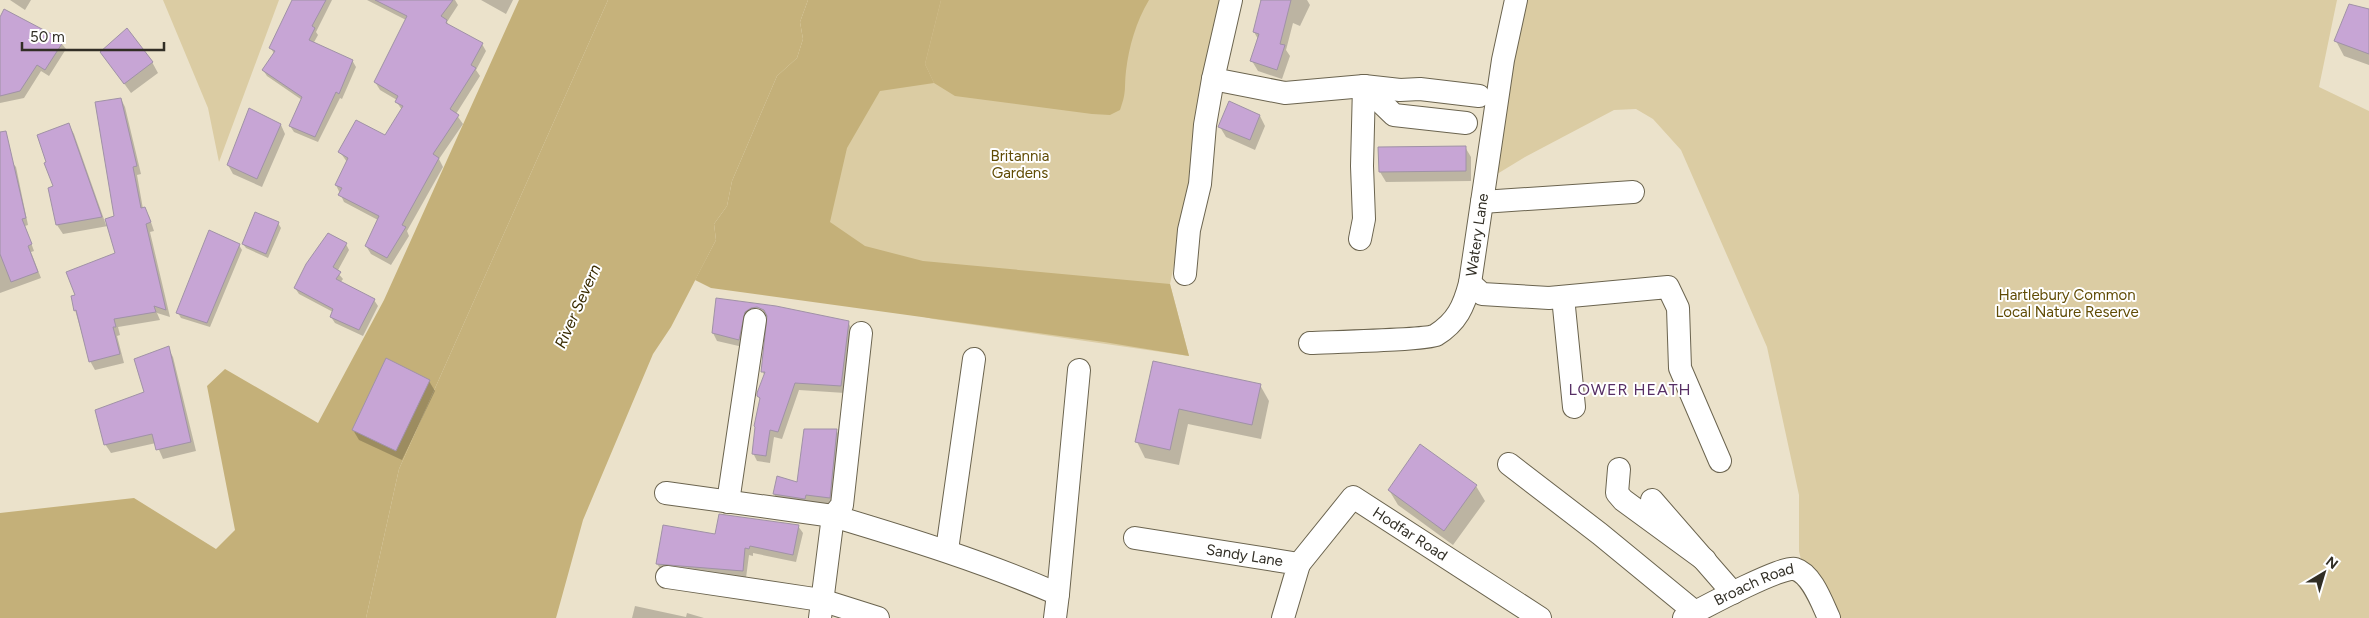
<svg xmlns="http://www.w3.org/2000/svg" width="2369" height="618" font-family="Figtree,sans-serif">
	<rect width="100%" height="100%" fill="#ebe2cb"/>
	<path fill="#dbcca3" d="M163 0H279L219 162 208 108Z
		M836 0H1222L1196 161 1170 284 1189 356 933 319 726 272Z
		M1517 0H2337L2319 87 2369 111V618H1837L1802 564 1799 551V495L1767 347 1681 150 1653 119 1636 109 1614 110 1525 157 1484 182Z"/>
	<path fill="#c4b079" d="M519 0H608L399 469 366 618H0V513L134 498 216 549 235 530 207 386 225 369 318 423 384 300Z
		M808 0H941L925 64 934 83 880 91 847 148 830 222 865 246 923 261 1170 284 1189 356 1104 342 711 288 695 280 716 240 714 224 727 206 732 181 777 76 797 58 803 39 800 22Z"/>
	<path fill="#c6b27b" d="M608 0H808L800 22 803 39 797 58 777 76 732 181 727 206 714 224 716 240 671 327 653 354 583 520 556 618H366L399 469Z
		M941 0H1149C1136 22 1129 46 1126 71 1124 89 1127 91 1120 110L1110 115 1092 114 955 96 934 83 925 64Z"/>
	<path fill="#0003" d="M10 0H31L25 10Z
		M293 0H332L316 32 318 35 313 44 352 60 356 67 342 99 340 98 318 142 294 132 290 126 302 100 267 76 263 70 274 54 271 48Z
		M367 0H455L458 5 447 22 449 26 482 44 486 51 476 70 480 76 456 114 463 124 439 159 443 167 407 231 409 236 391 265 371 254 366 246 378 220 344 202 336 185 347 162 340 152 386 137 402 110 396 101 397 100 380 90 375 82 406 20Z
		M481 0H513L506 14Z
		M1260 0H1307L1310 5 1300 26 1293 23 1286 50 1290 56 1282 79 1258 71 1252 61 1258 39 1254 32 1262 3Z
		M5 10 58 39 66 49 49 76 41 71 24 98 0 103V19Z
		M2369 10V65L2344 56 2336 41Z
		M102 53 152 62 158 73 131 93Z
		M121 99 125 107 141 174 137 175 143 209 149 216 154 231 150 232 170 317 157 313 160 320 118 327 120 335 117 336 124 363 95 370 90 361 75 310 77 296 116 254 108 226 63 234 57 225 55 187 69 125 74 134 106 225 116 217Z
		M250 110 281 125 285 134 262 187 233 174 228 165Z
		M1260 116 1265 126 1255 150 1226 137 1220 127Z
		M1465 147 1471 157V181L1386 182 1380 172V149Z
		M0 149 16 167 28 225 25 226 34 251 31 252 41 278 0 293Z
		M278 223 281 228 268 258 246 248 243 244Z
		M346 244 349 250 337 272 343 279 340 283 374 300 378 306 363 336 335 323 331 317 333 312 299 294 295 288Z
		M239 245 242 250 210 327 181 318 178 313Z
		M718 299 848 322 852 330 845 393 799 390 782 439 774 437 770 463 757 461 753 453 761 401 758 396 765 376 762 371 768 317 763 314 743 347 717 341 713 333Z
		M168 348 173 357 196 451 163 459 156 443 111 453 105 444 146 393Z
		M1154 362 1260 385 1269 401 1261 439 1188 424 1179 465 1145 458 1137 442Z
		M429 381 435 391 402 460 359 440 353 430Z
		M836 430 841 438 833 506 778 502 774 494 778 477 798 483Z
		M1476 486 1485 501 1453 545 1398 505 1389 490Z
		M798 526 803 533 796 562 753 553V556L749 555 746 578 662 571 657 564 716 535Z
		M635 606 686 617 687 613 704 618H632Z"/>
	<path fill="#c7a5d5" stroke="#a092a6" d="M292 0H326L312 26 315 28 309 40 353 60 339 94 336 92 315 137 289 126 302 97 262 70 275 51 269 48Z
		M375 0H453L441 16 447 20 446 23 483 43 471 65 476 68 450 109 459 115 433 154 439 158 402 225 406 227 387 258 365 246 379 216 338 195 342 188 335 185 348 158 338 152 356 120 385 135 403 106 395 102 398 96 374 82 407 16Z
		M1261 0H1291L1280 44 1285 45 1277 70 1250 61 1259 34 1253 32Z
		M2349 4 2369 9V54L2334 41Z
		M4 9 59 38 58 39 63 42 45 70 37 65 20 91 0 96V17Z
		M127 28 153 62 124 84 100 52Z
		M121 98 137 166 133 167 141 208 145 207 151 222 146 224 166 310 154 306 156 312 114 319 116 327H113L120 354 89 362 76 310 74 311 71 296 75 295 66 272 115 253 105 219 114 216 95 102Z
		M1229 101 1260 115 1250 140 1218 127Z
		M249 108 281 124 257 179 227 165Z
		M69 123 102 217 56 225 48 188 53 186 44 163 46 162 37 135Z
		M6 131 26 218 22 219 32 244 28 246 38 272 11 282 0 254V132Z
		M1466 146V171L1379 172 1378 147Z
		M255 212 279 222 266 254 242 244Z
		M209 230 240 244 207 323 176 313Z
		M328 233 347 243 333 267 341 272 336 279 375 299 359 330 330 317 333 309 294 288 306 264Z
		M716 298 776 306 849 321 841 386 795 383 778 432 770 430 766 456 752 454 755 427 754 426 760 398 757 396V393L765 372H761L767 316 764 310 757 307 751 308 745 312 739 340 712 333Z
		M169 346 191 442 156 450 152 434 104 445 95 410 144 392 134 359Z
		M386 358 430 380 396 451 352 430Z
		M1153 361 1261 384 1252 425 1179 409 1170 450 1135 442Z
		M804 429H837L830 498 806 495 805 499 773 494 777 476 797 482Z
		M1420 444 1477 485 1444 531 1388 490Z
		M719 514 799 525 793 555 750 546 749 549 745 548 743 571 656 564 663 525 715 534Z"/>
	<g fill="none" stroke-linecap="round" stroke-linejoin="round">
		<defs>
			<g id="minor">
				<path d="M1231 0 1213 79 1285 93 1364 86 1400 90 1420 89 1479 96"/>
				<path d="M1364 86 1394 115 1466 123"/>
				<path d="M1482 202 1633 192"/>
				<path d="M1360 239 1364 219 1362 166 1364 86"/>
				<path d="M1185 274 1189 230 1200 184 1205 125 1213 79"/>
				<path d="M1470 283 1482 294 1549 298 1668 287 1678 308 1680 368 1720 461"/>
				<path d="M1563 297 1574 407"/>
				<path d="M861 333 842 505 833 516C910 539 984 562 1058 594L1055 618"/>
				<path id="s1" d="M1310 343C1328 342 1427 340 1436 335 1457 322 1464 306 1470 283L1503 60 1516 0"/>
				<path d="M1509 464 1600 534 1695 612"/>
				<path d="M1619 469 1617 493 1623 500 1705 560"/>
				<path d="M666 493 833 516 820 618"/>
				<path d="M1652 500 1733 593"/>
				<path d="M728 502 755 320"/>
				<path id="s2" d="M1135 538 1299 564 1283 618"/>
				<path d="M947 550 974 359"/>
				<path id="s3" d="M1299 564 1353 497 1540 618"/>
				<path d="M667 577 821 600 878 618"/>
				<path d="M1058 594 1079 370"/>
				<path id="s4" d="M1684 618C1701 609 1782 565 1795 569 1812 574 1822 603 1829 618"/>
			</g>
		</defs>
		<use href="#minor" stroke="#6b644f" stroke-width="24"/>
		<use href="#minor" stroke="#fff" stroke-width="22"/>
	</g>
	<g text-anchor="middle" stroke-width="4" stroke-linejoin="round" paint-order="stroke">
		<g font-size="15" fill="#604b04" stroke="#fff">
			<text x="1020" y="161">Britannia<tspan x="1020" dy="17">Gardens</tspan></text>
			<text x="2067" y="300">Hartlebury Common<tspan x="2067" dy="17">Local Nature Reserve</tspan></text>
		</g>
		<g font-size="15" fill="#312e25" stroke="#fff">
			<text dy="5" stroke="none"><textPath href="#s1" startOffset="239">Watery Lane</textPath></text>
			<text dy="5" stroke="none"><textPath href="#s3" startOffset="154">Hodfar Road</textPath></text>
			<text dy="5" stroke="none"><textPath href="#s2" startOffset="111">Sandy Lane</textPath></text>
			<text dy="5" stroke="none"><textPath href="#s4" startOffset="78">Broach Road</textPath></text>
		</g>
		<g font-size="16" font-style="italic" fill="#392b00" stroke="#fff">
			<text transform="translate(577 306) rotate(-66)" y="6">River Severn</text>
		</g>
		<g font-size="16" letter-spacing="1" fill="#572f65" stroke="#fff">
			<text x="1630" y="395">LOWER HEATH</text>
		</g>
	</g>
	<g transform="translate(2324 573) rotate(38)" stroke="#ffffff" stroke-width="4" paint-order="stroke">
	<path d="M0-4L9 19L0 12L-9 19Z" fill="#312e25"/>
	<text y="-8" font-size="14" font-weight="bold" text-anchor="middle" fill="#312e25">N</text>
	</g>
	<path d="M22 42v8h142v-8" fill="none" stroke="#312e25" stroke-width="2.5"/>
	<text x="30" y="42" font-size="15" fill="#312e25" stroke="#ffffff" stroke-width="4" paint-order="stroke">50 m</text>
</svg>
